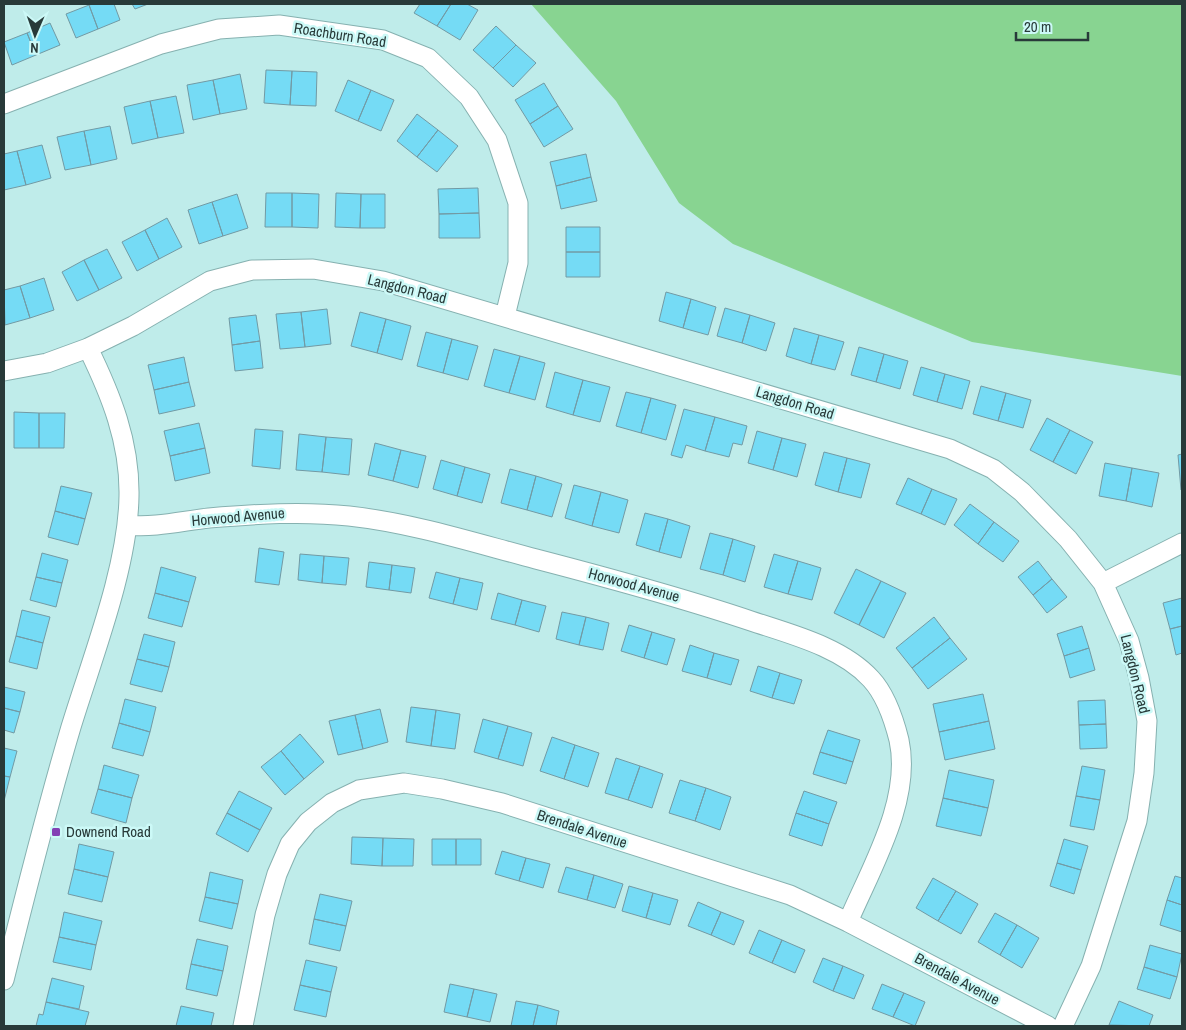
<svg xmlns="http://www.w3.org/2000/svg" width="1186" height="1030" font-family="'Archivo Narrow',sans-serif">
	<rect width="100%" height="100%" fill="#bfecea"/>
	<path fill="#88d491" d="M531 4H1182V376L972 342 733 244 679 203 616 101Z"/>
	<path fill="#75dbf5" stroke="#729aa4" d="M93 4H114L120 20 98 29 89 5Z
		M132 4H148L135 9Z
		M420 4H451L437 26 414 13Z
		M451 4H467L478 10 460 40 437 26Z
		M89 5 98 29 76 38 66 14Z
		M50 23 60 45 36 55 27 33Z
		M496 26 516 45 493 68 473 50Z
		M27 33 36 55 12 65 4 42Z
		M516 45 536 63 513 87 493 68Z
		M266 70 292 71 290 105 264 103Z
		M292 71 317 72 316 106 290 105Z
		M240 74 247 109 220 114 213 80Z
		M213 80 220 114 193 120 187 85Z
		M348 80 371 90 358 121 335 111Z
		M544 83 558 106 530 124 515 100Z
		M371 90 394 100 381 131 358 121Z
		M176 96 184 133 158 138 150 101Z
		M150 101 158 138 132 144 124 107Z
		M558 106 573 129 544 147 530 124Z
		M417 114 438 130 417 157 397 141Z
		M110 126 117 159 91 165 84 131Z
		M438 130 458 146 437 172 417 157Z
		M84 131 91 165 65 170 57 137Z
		M42 145 51 178 26 185 17 151Z
		M17 151 26 185 4 190V154Z
		M586 154 591 177 556 186 550 162Z
		M591 177 597 201 561 209 556 186Z
		M478 188 479 213 439 214 438 189Z
		M266 193H292V227H265Z
		M292 193 319 194 318 228 292 227Z
		M336 193 361 194 360 228 335 227Z
		M237 194 248 228 223 236 212 202Z
		M361 194H385V228H360Z
		M212 202 223 236 199 244 188 210Z
		M479 213 480 238H439V214Z
		M167 218 182 247 159 259 145 230Z
		M566 227H600V252H566Z
		M145 230 159 259 137 271 122 242Z
		M107 249 122 278 99 290 84 260Z
		M566 252H600V277H566Z
		M84 260 99 290 77 301 62 272Z
		M44 278 54 310 30 318 20 286Z
		M20 286 30 318 5 325 4 290Z
		M666 292 691 299 683 328 659 321Z
		M691 299 716 307 708 335 683 328Z
		M725 308 750 315 742 343 717 336Z
		M327 309 331 344 305 347 301 312Z
		M301 312 305 347 280 349 276 314Z
		M360 312 386 319 377 353 351 346Z
		M256 315 260 341 232 345 229 318Z
		M750 315 775 323 766 351 742 343Z
		M386 319 411 326 402 360 377 353Z
		M794 328 819 335 811 364 786 356Z
		M426 332 452 339 443 373 417 366Z
		M819 335 844 342 835 370 811 364Z
		M452 339 478 346 468 380 443 373Z
		M260 341 263 368 235 371 232 345Z
		M859 347 884 354 876 382 851 375Z
		M494 349 520 356 509 393 484 386Z
		M884 354 908 361 900 389 876 382Z
		M520 356 545 363 535 400 509 393Z
		M184 357 189 382 154 390 148 365Z
		M921 367 945 374 937 402 913 395Z
		M555 372 583 380 573 415 546 407Z
		M945 374 970 381 962 409 937 402Z
		M583 380 610 387 600 422 573 415Z
		M189 382 195 406 159 414 154 390Z
		M981 386 1006 393 998 421 973 414Z
		M626 392 651 398 641 433 616 426Z
		M1006 393 1031 400 1023 428 998 421Z
		M651 398 676 405 666 440 641 433Z
		M684 409 715 417 705 451 686 445 682 458 671 455Z
		M14 412 39 413V448H14Z
		M39 413H65L64 448H39Z
		M715 417 747 426 742 445 733 443 729 457 705 451Z
		M1047 418 1070 430 1053 462 1030 450Z
		M199 423 205 448 170 456 164 431Z
		M255 429 283 431 280 469 252 466Z
		M1070 430 1093 442 1076 474 1053 462Z
		M757 431 782 438 773 470 748 463Z
		M299 434 326 437 322 472 296 470Z
		M326 437 352 439 349 475 322 472Z
		M782 438 806 444 797 477 773 470Z
		M375 443 401 450 393 481 368 475Z
		M205 448 210 473 175 481 170 456Z
		M401 450 426 456 418 488 393 481Z
		M824 452 847 458 838 492 815 485Z
		M1182 454V489L1181 490 1178 455Z
		M847 458 870 464 861 498 838 492Z
		M441 460 465 467 457 496 433 489Z
		M1105 463 1132 468 1126 501 1099 496Z
		M465 467 490 474 482 503 457 496Z
		M1132 468 1159 473 1152 507 1126 501Z
		M510 469 536 476 527 510 501 503Z
		M536 476 562 484 552 517 527 510Z
		M908 478 932 489 921 514 896 504Z
		M574 485 601 492 592 526 565 518Z
		M61 486 92 493 85 519 55 511Z
		M932 489 957 499 945 525 921 514Z
		M601 492 628 500 619 533 592 526Z
		M970 504 994 522 978 544 954 525Z
		M55 511 85 519 78 545 48 537Z
		M645 513 668 519 659 552 636 545Z
		M668 519 690 526 681 558 659 552Z
		M994 522 1019 541 1003 562 978 544Z
		M710 533 733 539 723 575 700 569Z
		M733 539 755 546 745 582 723 575Z
		M259 548 284 552 279 585 255 582Z
		M42 553 68 560 62 583 36 577Z
		M300 554 324 556 322 583 298 580Z
		M774 554 798 561 788 594 764 587Z
		M324 556 349 558 346 585 322 583Z
		M798 561 821 568 812 600 788 594Z
		M1038 561 1052 579 1033 595 1018 577Z
		M369 562 392 565 389 590 366 587Z
		M392 565 415 568 411 593 389 590Z
		M161 567 196 577 189 602 155 593Z
		M856 569 881 581 859 625 834 613Z
		M436 572 460 578 453 604 429 598Z
		M36 577 62 583 56 607 30 600Z
		M460 578 483 583 477 610 453 604Z
		M1052 579 1067 597 1047 613 1033 595Z
		M881 581 906 593 884 638 859 625Z
		M155 593 189 602 182 627 148 618Z
		M498 593 522 600 515 625 491 619Z
		M1182 598V626L1170 629 1163 603Z
		M522 600 546 606 539 632 515 625Z
		M22 610 50 617 43 643 16 636Z
		M562 612 586 617 579 645 556 639Z
		M586 617 609 623 603 650 579 645Z
		M934 617 950 638 912 668 896 648Z
		M629 625 652 632 644 658 621 651Z
		M1082 626 1089 648 1064 656 1057 634Z
		M1182 626V653L1176 655 1170 629Z
		M652 632 675 639 667 665 644 658Z
		M144 634 175 642 169 667 137 659Z
		M16 636 43 643 37 669 9 662Z
		M950 638 967 659 928 689 912 668Z
		M690 645 714 653 707 678 682 671Z
		M1089 648 1095 670 1070 678 1064 656Z
		M714 653 739 660 731 685 707 678Z
		M137 659 169 667 162 692 130 684Z
		M758 666 780 673 772 698 750 691Z
		M780 673 802 680 794 704 772 698Z
		M4 687 25 692 20 712 4 708Z
		M983 694 989 721 939 732 933 704Z
		M125 699 156 707 150 732 119 723Z
		M1105 700 1106 724 1079 725 1078 701Z
		M411 707 436 710 431 746 406 742Z
		M4 708 20 712 14 733 4 730Z
		M380 709 388 742 363 749 355 715Z
		M436 710 460 714 455 749 431 746Z
		M355 715 363 749 338 755 329 721Z
		M483 719 508 726 498 759 474 752Z
		M989 721 995 749 945 760 939 732Z
		M119 723 150 732 143 756 112 748Z
		M1106 724 1107 748 1080 749 1079 725Z
		M508 726 532 733 523 766 498 759Z
		M828 730 860 740 853 762 820 752Z
		M300 734 324 762 304 779 281 751Z
		M552 737 575 745 564 779 540 771Z
		M575 745 599 753 588 787 564 779Z
		M4 748 17 751 10 777 4 776Z
		M281 751 304 779 285 795 261 767Z
		M820 752 853 762 846 784 813 774Z
		M616 758 640 766 628 800 605 793Z
		M104 765 139 775 132 798 98 789Z
		M640 766 663 774 652 808 628 800Z
		M1082 766 1105 770 1100 800 1076 796Z
		M949 770 994 780 988 808 943 798Z
		M4 776 10 777 4 801Z
		M680 780 706 788 695 821 669 813Z
		M706 788 731 797 720 830 695 821Z
		M98 789 132 798 126 823 91 813Z
		M239 791 272 808 260 830 227 813Z
		M804 791 837 802 829 824 796 813Z
		M1076 796 1100 800 1094 830 1070 826Z
		M943 798 988 808 981 836 936 826Z
		M227 813 260 830 248 852 216 834Z
		M796 813 829 824 822 846 789 835Z
		M352 837 383 838 382 866 351 864Z
		M383 838 414 839 413 866H382Z
		M432 839H456V865H432Z
		M456 839H481V865H456Z
		M1064 839 1088 846 1081 870 1057 863Z
		M79 844 114 852 108 877 74 869Z
		M502 851 526 858 519 881 495 874Z
		M526 858 550 864 543 888 519 881Z
		M1057 863 1081 870 1074 894 1050 886Z
		M566 867 594 875 587 900 558 892Z
		M74 869 108 877 102 902 68 894Z
		M210 872 243 880 238 904 205 897Z
		M594 875 623 884 615 908 587 900Z
		M1175 876 1182 878V905L1167 900Z
		M933 878 956 891 938 921 916 908Z
		M629 886 653 893 646 918 622 911Z
		M956 891 978 904 961 934 938 921Z
		M653 893 678 900 670 925 646 918Z
		M320 894 352 901 346 926 314 919Z
		M205 897 238 904 232 929 199 921Z
		M1167 900 1182 905V932L1160 925Z
		M698 902 721 912 711 935 688 926Z
		M64 912 102 921 96 945 59 937Z
		M721 912 744 921 734 945 711 935Z
		M995 913 1017 925 1000 955 978 942Z
		M314 919 346 926 340 951 309 944Z
		M1017 925 1039 938 1022 968 1000 955Z
		M759 930 782 940 772 963 749 953Z
		M59 937 96 945 91 970 53 962Z
		M197 939 228 946 223 971 191 964Z
		M782 940 805 950 795 973 772 963Z
		M1150 945 1182 954 1177 977 1144 967Z
		M823 958 843 966 833 991 813 982Z
		M306 960 337 967 331 992 300 985Z
		M191 964 223 971 217 996 186 989Z
		M843 966 864 975 854 999 833 991Z
		M1144 967 1177 977 1170 999 1137 989Z
		M52 978 84 986 79 1009 46 1002Z
		M450 984 474 989 467 1017 444 1012Z
		M882 984 904 993 893 1017 872 1009Z
		M300 985 331 992 326 1017 294 1010Z
		M474 989 497 994 490 1022 467 1017Z
		M904 993 925 1002 915 1026 893 1017Z
		M516 1001 538 1005 533 1026H511Z
		M1119 1001 1153 1015 1149 1026 1109 1025Z
		M46 1002 89 1012 85 1026H36L39 1014 43 1015Z
		M538 1005 559 1011 556 1026H533Z
		M181 1006 214 1013 211 1026H176Z"/>
	<g fill="none" stroke-linecap="round" stroke-linejoin="round">
		<defs>
			<path id="street" d="M4 104 161 44 219 29 279 25 383 40 428 58 469 97 497 140 518 203V263L505 316
				M4 371 47 363 88 348 133 326 210 281 252 270 313 269 383 281 950 449 993 469 1022 492 1068 539 1103 583 1129 641 1139 678 1147 721 1144 773 1137 821 1091 966 1063 1026
				M127 525C154 528 182 521 209 518 256 514 303 511 349 516 413 523 475 543 536 559 609 578 680 597 751 621 790 634 842 647 871 679 885 694 894 720 899 740 912 800 871 868 848 922
				M1103 583 1182 543
				M4 980C25 895 46 811 71 727 92 658 128 568 129 496 130 442 111 395 88 348
				M243 1026 265 915 277 874 290 844 308 822 332 803 359 790 404 783 442 789 502 803 790 895 848 922 1048 1026"/>
		</defs>
		<use href="#street" stroke="#86b1b0" stroke-width="21"/>
		<use href="#street" stroke="#fff" stroke-width="19"/>
	</g>
	<rect fill="#8240b4" stroke="#ccf9f7" stroke-width="2" x="51" y="827" width="10" height="10" rx="2.5"/>
	<g text-anchor="middle" stroke-width="5" stroke-linejoin="round" paint-order="stroke">
		<g font-size="15" fill="#283a39" stroke="#ccf9f7">
			<text transform="translate(340 35) rotate(9)" y="5">Roachburn Road</text>
			<text transform="translate(407 289) rotate(14)" y="5">Langdon Road</text>
			<text transform="translate(795 403) rotate(17)" y="5">Langdon Road</text>
			<text transform="translate(238 517) rotate(-5)" y="5">Horwood Avenue</text>
			<text transform="translate(634 585) rotate(15)" y="5">Horwood Avenue</text>
			<text transform="translate(1135 674) rotate(76)" y="5">Langdon Road</text>
			<text transform="translate(582 829) rotate(18)" y="5">Brendale Avenue</text>
			<text transform="translate(957 979) rotate(28)" y="5">Brendale Avenue</text>
		</g>
		<g font-size="15" fill="#283a39" stroke="#ccf9f7" text-anchor="start">
			<text x="66" y="837">Downend Road</text>
		</g>
	</g>
	<rect width="1186" height="1030" fill="none" stroke="#283a39" stroke-width="10"/>
	<g transform="translate(35 35) rotate(182)" stroke="#ccf9f7" stroke-width="4" paint-order="stroke">
	<path d="M0-4L9 19L0 12L-9 19Z" fill="#283a39"/>
	<text y="-8" font-size="14" font-weight="bold" text-anchor="middle" fill="#283a39">N</text>
	</g>
	<path d="M1016 32v8h72v-8" fill="none" stroke="#283a39" stroke-width="2.5"/>
	<text x="1024" y="32" font-size="15" fill="#283a39" stroke="#ccf9f7" stroke-width="4" paint-order="stroke">20 m</text>
</svg>
